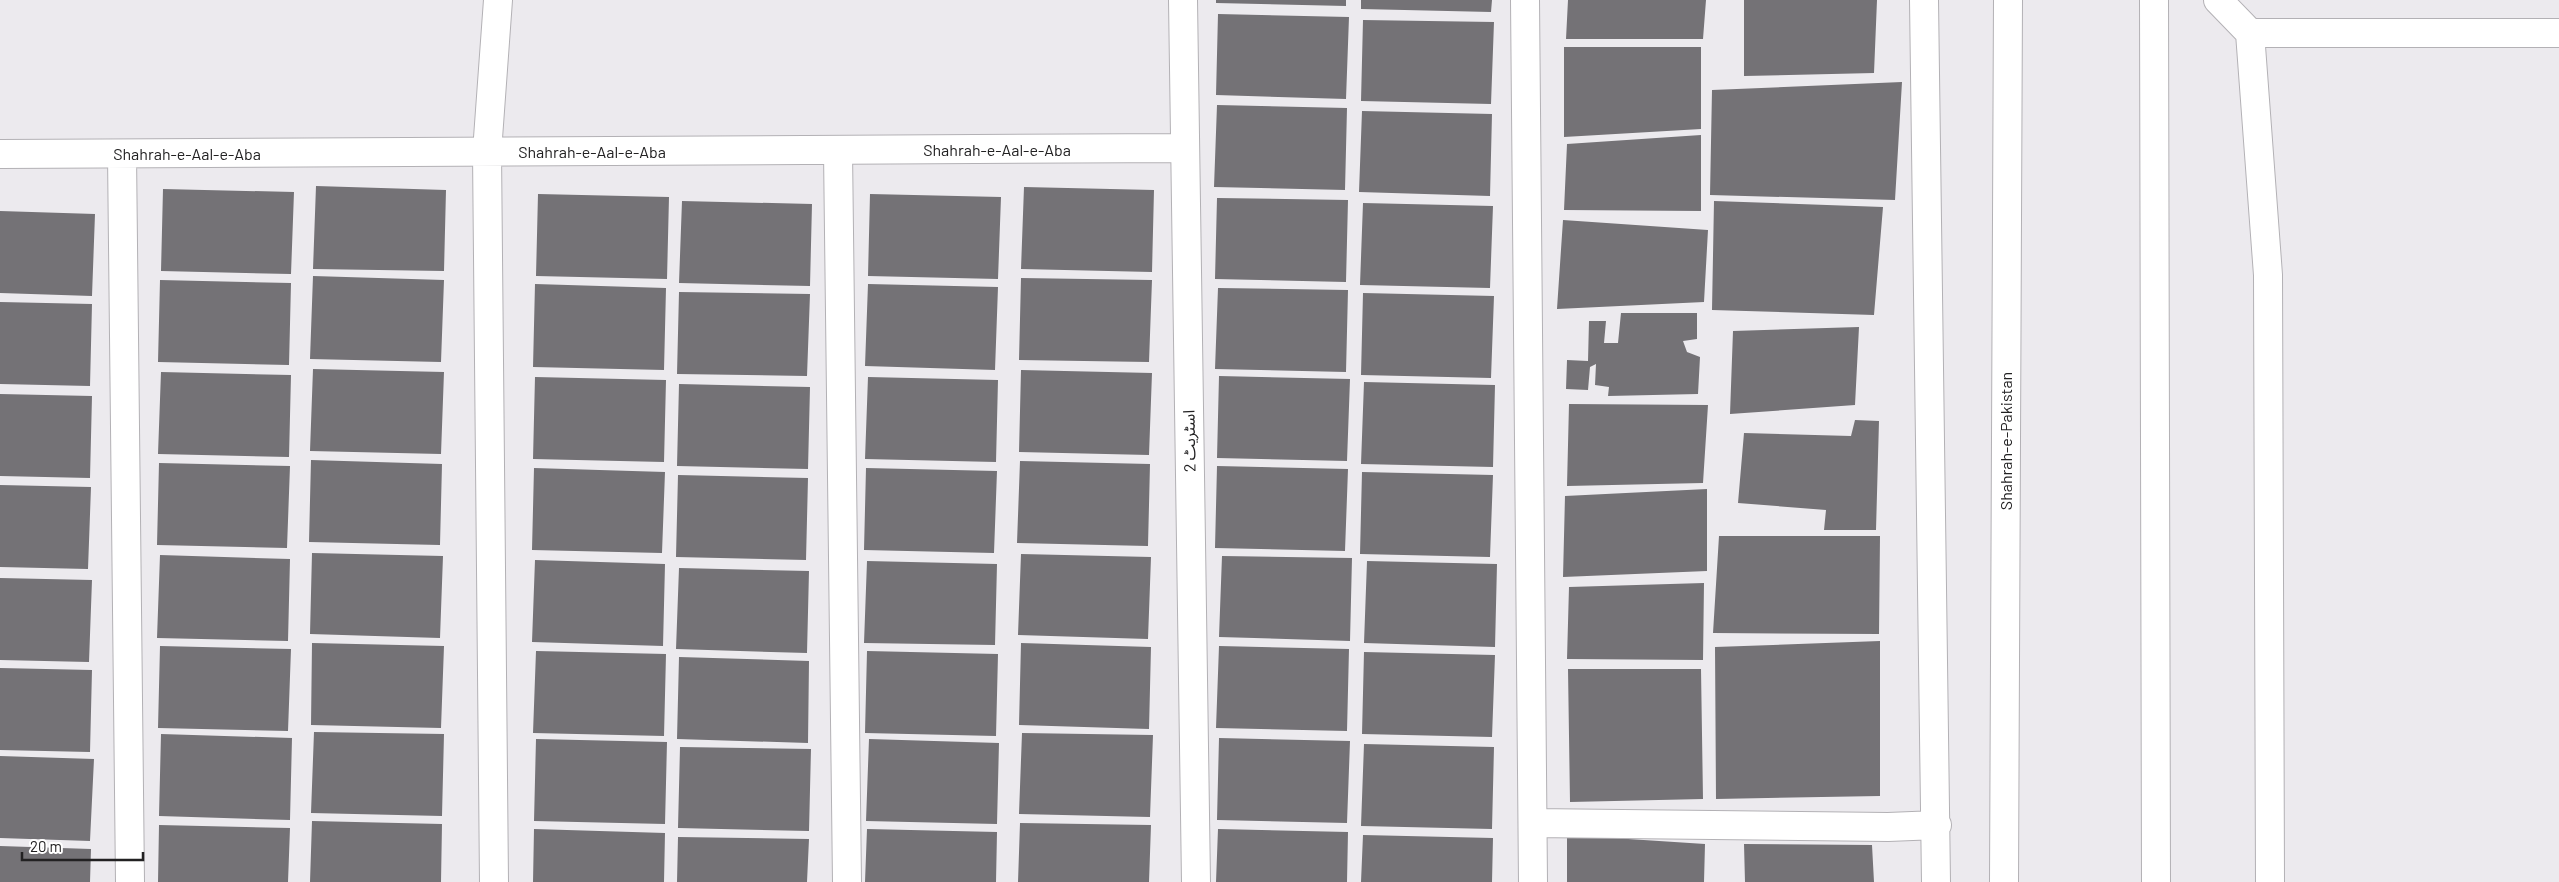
<svg xmlns="http://www.w3.org/2000/svg" width="2559" height="882" font-family="Barlow,'Noto Sans Arabic',sans-serif">
	<rect width="100%" height="100%" fill="#eceaee"/>
	<path fill="#747276" d="M1216 0H1346V6L1216 3Z
		M1361 0H1492L1491 12 1361 9Z
		M1568 0H1706L1703 39H1566Z
		M1744 0H1877L1874 73 1744 76Z
		M1218 14 1349 17 1346 99 1216 95Z
		M1363 20 1494 22 1491 104 1361 101Z
		M1564 47H1701V129L1564 137Z
		M1902 82 1895 200 1710 195 1712 90Z
		M1217 105 1347 108 1345 190 1214 187Z
		M1362 111 1492 114 1490 196 1359 192Z
		M1701 135V211L1564 210 1567 144Z
		M316 186 446 190 444 271 313 269Z
		M1024 187 1154 190 1152 272 1021 269Z
		M163 189 294 192 291 274 161 271Z
		M538 194 669 197 667 279 536 276Z
		M870 194 1001 197 998 279 868 276Z
		M1217 198 1348 200 1346 282 1215 279Z
		M682 201 812 204 810 286 679 283Z
		M1714 201 1883 207 1874 315 1712 310Z
		M1363 203 1493 206 1490 288 1360 285Z
		M0 211 95 214 92 296 0 293Z
		M1563 220 1708 230 1704 302 1557 309Z
		M313 276 444 280 441 362 310 359Z
		M1021 278 1152 280 1149 362 1019 360Z
		M160 280 291 283 289 365 158 362Z
		M535 284 666 288 664 370 533 367Z
		M868 284 998 287 995 370 865 366Z
		M1218 288 1348 290 1346 372 1215 369Z
		M679 292 810 294 807 376 677 374Z
		M1363 293 1494 296 1491 378 1361 375Z
		M0 302 92 304 90 386 0 384Z
		M1621 313H1697V339L1683 341 1687 352 1700 357 1698 394 1608 396 1609 387 1595 385 1596 364 1590 367 1588 390 1566 389 1567 360 1588 361 1589 321H1606L1604 343H1618Z
		M1859 327 1855 405 1730 414 1733 331Z
		M313 369 444 372 441 454 310 451Z
		M1021 370 1152 373 1149 455 1019 452Z
		M161 372 291 375 289 457 158 454Z
		M1219 376 1350 379 1347 461 1217 458Z
		M535 377 666 380 664 462 533 459Z
		M868 377 998 380 996 462 865 459Z
		M1364 382 1495 385 1493 467 1361 464Z
		M679 384 810 387 808 469 677 466Z
		M0 394 92 396 90 478 0 476Z
		M1569 404 1708 405 1703 483 1567 486Z
		M1855 420 1879 421 1876 530H1824L1826 510 1738 503 1744 433 1851 436Z
		M311 460 442 464 440 545 309 542Z
		M1020 461 1150 464 1148 546 1017 543Z
		M159 463 290 466 287 548 157 545Z
		M1217 466 1348 469 1345 551 1215 548Z
		M534 468 665 472 662 553 532 550Z
		M866 468 997 471 994 553 864 550Z
		M1362 472 1493 475 1490 557 1360 554Z
		M678 475 808 478 806 560 676 557Z
		M0 485 91 487 88 569 0 567Z
		M1707 489V571L1563 577 1565 496Z
		M1719 536H1880L1879 634 1713 633Z
		M312 553 443 556 440 638 310 634Z
		M1021 554 1151 557 1148 639 1018 635Z
		M160 555 290 559 288 641 157 638Z
		M1222 556 1352 558 1350 641 1219 637Z
		M535 560 665 564 663 646 532 642Z
		M867 561 997 564 995 645 864 643Z
		M1367 561 1497 564 1495 647 1364 643Z
		M679 568 809 571 807 653 676 649Z
		M0 578 92 580 89 662 0 660Z
		M1704 583 1703 660 1567 659 1569 587Z
		M1880 641V796L1716 799 1715 647Z
		M312 643 444 646 441 728 311 725Z
		M1021 643 1151 647 1149 729 1019 725Z
		M160 646 291 649 288 731 158 728Z
		M1219 646 1349 649 1347 731 1216 728Z
		M536 651 666 654 664 736 533 733Z
		M867 651 998 654 996 736 865 733Z
		M1364 652 1495 655 1492 737 1362 734Z
		M679 657 809 661 808 743 677 739Z
		M0 668 92 670 90 752 0 750Z
		M1568 669H1701L1703 799 1570 802Z
		M314 732 444 734 442 816 311 813Z
		M1022 733 1153 735 1150 817 1019 814Z
		M161 734 292 738 290 820 159 816Z
		M1219 738 1350 741 1347 823 1217 820Z
		M536 739 667 742 665 824 534 821Z
		M869 739 999 743 997 824 866 821Z
		M1364 744 1494 747 1492 829 1361 826Z
		M680 747 811 749 809 831 678 828Z
		M0 756 94 759 90 841 0 838Z
		M312 821 442 824 441 882H310Z
		M1020 823 1151 825 1149 882H1018Z
		M159 825 290 828 288 882H158Z
		M534 829 665 833 664 882H533Z
		M867 829 997 832 996 882H865Z
		M1218 829 1348 832 1347 882H1216Z
		M1363 835 1493 838 1492 882H1361Z
		M1567 835 1705 844 1704 882H1567Z
		M678 837 809 839 807 882H677Z
		M1744 844 1872 845 1874 882H1745Z
		M0 846 91 849 90 882H0Z"/>
	<g fill="none" stroke-linecap="round" stroke-linejoin="round">
		<defs>
			<path id="minor" d="M1183 0 1196 882
				M1525 0 1533 882
				M1924 0 1936 882
				M2218 0 2250 33 2268 275 2270 882
				M2250 33H2559
				M838 151 847 882
				M0 154 1184 148
				M122 154 130 882
				M1533 823 1888 827 1937 825
				M494 882 487 152 498 0"/>
			<path id="highway" d="M2154 0 2156 882
				M2004 882 2008 0"/>
		</defs>
		<use href="#minor" stroke="#b3b1b5" stroke-width="30"/>
		<use href="#highway" stroke="#b3b1b5" stroke-width="30"/>
		<use href="#minor" stroke="#fff" stroke-width="28"/>
		<use href="#highway" stroke="#fff" stroke-width="28"/>
	</g>
	<g text-anchor="middle" stroke-width="4.5" stroke-linejoin="round" paint-order="stroke">
		<g font-size="16" fill="#222122" stroke="#fff">
			<text x="997" y="156">Shahrah-e-Aal-e-Aba</text>
			<text x="592" y="158">Shahrah-e-Aal-e-Aba</text>
			<text x="187" y="160">Shahrah-e-Aal-e-Aba</text>
			<text transform="translate(1189 441) rotate(-91)" y="6">اسٹریٹ 2</text>
			<text transform="translate(2006 441) rotate(-90)" y="6">Shahrah-e-Pakistan</text>
		</g>
	</g>
	<path d="M22 852v8h121v-8" fill="none" stroke="#222122" stroke-width="2.5"/>
	<text x="30" y="852" font-size="15" fill="#222122" stroke="#ffffff" stroke-width="4" paint-order="stroke">20 m</text>
</svg>
